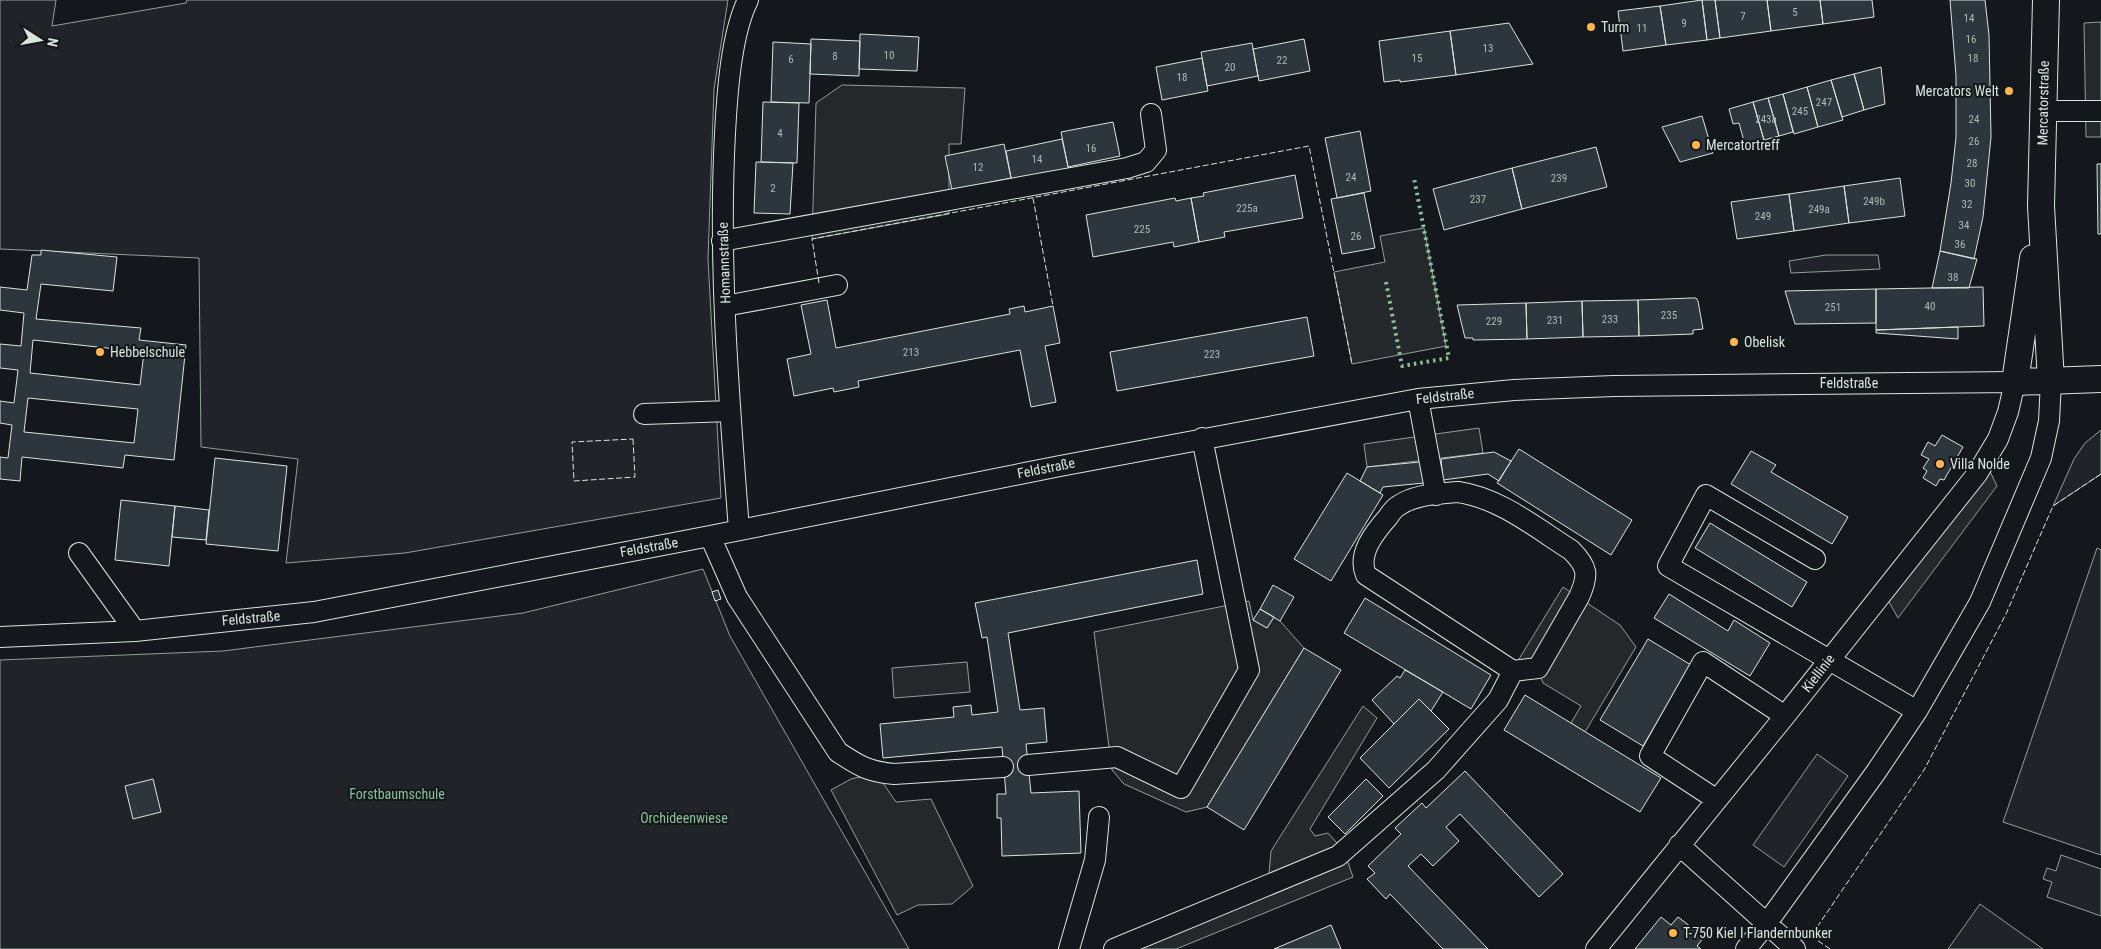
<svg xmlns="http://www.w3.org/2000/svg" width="2101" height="949" font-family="'Roboto Condensed',sans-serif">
	<rect width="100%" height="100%" fill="#14181c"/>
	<path fill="#202428" stroke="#939e99" d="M0 0H56L52 26 186 3 187 0H728L714 89 708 259 721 498 405 553 286 563 298 459 201 447 199 258 0 249Z
		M1826 255H1878L1880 269 1791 273 1789 261Z
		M2101 430V474L2053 506 2074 459 2085 443Z
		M2097 548 2101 550V855L2003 822Z
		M703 569 730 636 909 949H0V660L223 651 523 613Z
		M1817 754 1848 776 1784 867 1753 845Z
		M2061 855 2101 869V916L2047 897 2052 882 2043 879 2047 868 2056 871Z
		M1980 904 2043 949H1948Z"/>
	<path fill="#24282b" stroke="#939e99" d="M2101 22V137H2086L2084 23Z
		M842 85 965 88 961 144H949V214L812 239 816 103Z
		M1424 228 1446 346 1352 364 1334 272 1385 262 1380 236Z
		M1479 428 1483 453 1367 467 1364 444Z
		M1985 461 1997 486 1898 618 1883 591Z
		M1563 587 1620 625 1636 647 1585 732 1571 723 1581 706 1543 683 1538 668 1519 659Z
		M1249 601 1253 620 1267 628 1274 617 1280 621 1304 648 1207 807 1186 812 1124 784 1112 770 1094 632Z
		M967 662 970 692 894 698 892 668Z
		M1363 706 1377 718 1310 829 1315 836 1328 833 1344 851 1353 877 1176 949H1114L1268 885 1271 851Z
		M876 773 896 802 931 799 973 886 952 904 918 905 897 915 831 790 851 779Z"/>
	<path fill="#2c363c" stroke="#d8e6dc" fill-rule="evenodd" d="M1702 0H1715L1720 38 1707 40Z
		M1702 0 1707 40 1666 45 1660 6Z
		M1715 0H1767L1771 31 1720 38Z
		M1767 0H1820L1823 24 1771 31Z
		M1820 0H1872L1874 17 1823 24Z
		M1950 0H1985L1989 35 1991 137 1983 217 1974 259 1940 251 1951 183 1956 137V76Z
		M1660 6 1666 45 1623 51 1618 11Z
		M1509 23 1533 64 1456 75 1450 31Z
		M1450 31 1456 75 1400 82V80L1384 82 1379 41Z
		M860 34 919 37 917 71 859 69Z
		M811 39 860 41 859 76 810 74Z
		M1304 39 1310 71 1259 81 1253 49Z
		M773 42 811 44 809 103 771 102Z
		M1252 43 1258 76 1207 86 1201 52Z
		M1202 58 1208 91 1162 100 1156 67Z
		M1881 67 1885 104 1864 110 1854 74Z
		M1854 74 1864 110 1842 117 1831 80Z
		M1831 80 1843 120 1818 127 1807 87Z
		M1807 87 1818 127 1794 134 1783 94Z
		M1783 94 1793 132 1779 136 1768 98Z
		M1768 98 1779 136 1764 140 1753 102Z
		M763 102 799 103 797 163 761 162Z
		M1753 102 1764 140 1745 145 1739 123 1733 124 1729 109Z
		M1702 116 1713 153 1680 162 1662 127Z
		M1113 122 1120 156 1068 167 1061 132Z
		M1360 131 1371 191 1337 198 1325 138Z
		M1062 139 1069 171 1012 183 1006 151Z
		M1004 144 1011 178 952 190 945 156Z
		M1596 147 1607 187 1522 209 1512 168Z
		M756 162 793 163 790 214 754 213Z
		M2097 164H2101V234H2098Z
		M1512 168 1522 209 1444 230 1433 189Z
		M1295 175 1303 218 1224 232 1225 237 1199 242 1191 198 1204 196 1203 193Z
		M1900 178 1905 216 1849 223 1844 186Z
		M1844 186 1849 223 1794 231 1789 194Z
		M1364 193 1375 248 1342 254 1331 199Z
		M1789 194 1794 231 1737 239 1731 202Z
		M1175 198 1176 201 1191 198 1199 242 1174 247 1173 242 1093 257 1086 215Z
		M41 250 117 257 113 291 41 284 36 319 141 328 139 340 186 345 174 460 125 455 123 468 22 457 20 481 0 479V457L8 458 12 425 0 423V401L14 403 18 370 0 368V344L21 346 24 313 0 310V287L27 290 32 255H41ZM33 340 144 352 140 385 30 373ZM28 398 138 409 134 443 24 432Z
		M1940 251 1977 259 1969 288H1932Z
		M1983 287 1984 326 1876 330V289Z
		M1876 289V323L1795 324 1785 291Z
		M1692 298H1696L1698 301 1703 329 1693 330V334L1639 336 1638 300Z
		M827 300 836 348 1010 314 1009 309 1024 306 1025 312 1053 306 1060 343 1045 346 1056 402 1031 407 1020 350 858 381 859 387 834 392 833 388 794 396 787 359 811 354 801 305Z
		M1638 300 1639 336 1583 337 1582 301Z
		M1582 301 1583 337 1527 339 1526 303Z
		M1526 303 1527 339 1473 340V338H1465L1457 305Z
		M1307 317 1314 356 1117 391 1110 352Z
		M1958 327V339L1876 333V330Z
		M1942 435 1963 447 1944 480 1940 479 1936 486 1923 478 1927 471 1923 468 1929 459 1921 455 1928 442 1935 446Z
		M1519 449 1632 520 1611 555 1497 483Z
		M1751 451 1776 465 1771 472 1848 517 1832 544 1731 484Z
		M1494 452 1511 461 1499 481 1488 474 1443 480 1441 459Z
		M215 458 287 466 278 551 206 544Z
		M1420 462 1424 483 1383 487 1380 493 1360 481 1367 467Z
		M1347 473 1383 495 1331 581 1294 559Z
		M121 500 175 506 169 566 115 560Z
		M175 506 209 510 206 540 172 537Z
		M1710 523 1807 582 1792 607 1695 548Z
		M1197 560 1203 594 1008 633 1020 710 1044 708 1047 742 1026 744 1031 793 1079 791 1081 853 1002 856 1001 818H997V794H1006L1002 747 883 758 880 724 954 717 953 707 971 705 972 715 998 712 987 637 982 638 975 603Z
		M1273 585 1294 597 1280 621 1260 609Z
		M718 590 721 599 715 601 712 592Z
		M1669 594 1728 631 1734 620 1770 643 1750 676 1654 618Z
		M1365 598 1491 675 1471 709 1344 633Z
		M1260 609 1274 617 1267 628 1253 620Z
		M1648 639 1691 665 1643 746 1600 720Z
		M1304 648 1341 670 1244 830 1207 807Z
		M1405 670 1443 692 1431 711 1419 699 1394 724 1372 700 1397 676 1400 678Z
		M1525 695 1661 778 1640 812 1504 730Z
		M1419 699 1449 729 1389 788 1360 758Z
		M1465 771 1563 874 1539 897 1460 814 1446 827 1459 841 1433 866 1421 854 1408 866 1488 949H1443L1390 894 1386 899 1367 879 1375 873 1368 866 1401 834 1395 828 1422 803 1426 808Z
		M153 779 161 812 133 819 125 786Z
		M1366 779 1383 796 1345 834 1328 817Z
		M1661 917 1671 925 1678 917 1704 937 1697 946 1701 949H1635Z
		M1331 925 1341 949H1274Z"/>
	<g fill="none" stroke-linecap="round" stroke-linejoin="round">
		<defs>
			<path id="minor" d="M2043 111H2101
				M722 241 1127 168 1146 162 1156 150 1151 114
				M725 306 837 285
				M1418 399 1436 495
				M644 414 730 411
				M1458 492C1500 498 1536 528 1571 550 1588 567 1589 575 1579 597L1538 668 1513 671 1366 575C1357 554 1374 533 1388 517 1391 513 1394 508 1398 506 1415 494 1438 494 1458 492Z
				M739 530C729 398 718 265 725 133 727 95 731 34 748 0
				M710 536 737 597 838 752C859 766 869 772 894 774L1003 767
				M79 553 135 631
				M1815 559 1706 495 1668 566 1917 711
				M0 637 135 631 314 612 710 536 1060 466 1418 399 1514 390 1614 386 2015 382 2008 412 1998 439 1977 474 1785 716 1596 949
				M1028 765 1117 757 1181 788 1249 670 1202 438
				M1717 800 1650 756 1703 662 1785 716
				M1679 845 1795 949
				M1069 949 1095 860 1099 817
				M1114 949 1338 856 1436 770 1498 700 1513 671
				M1746 949 1767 923 1876 772 1917 711 1980 602 2041 458 2049 421 2051 381"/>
			<path id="major" d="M2046 0 2041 206 2051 381
				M2033 258 2015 382 2101 379"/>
		</defs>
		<use href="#minor" stroke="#d8e6dc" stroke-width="22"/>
		<use href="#major" stroke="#d8e6dc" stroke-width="28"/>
		<use href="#minor" stroke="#14181c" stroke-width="20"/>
		<use href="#major" stroke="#14181c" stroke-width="26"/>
		<path stroke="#8ac095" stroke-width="4" stroke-dasharray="2.5 4" stroke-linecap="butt" d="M1386 282 1402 366 1449 358 1414 178"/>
		<path stroke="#d8e6dc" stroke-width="1" stroke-dasharray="6 2.5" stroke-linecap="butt" d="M1033 198 1053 306
			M819 283 812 239 1309 146 1352 364
			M633 439 635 477 574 481 572 442Z
			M1830 949 1811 936 1924 770 2006 614 2053 506 2101 474"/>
	</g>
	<g fill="#ffb74d" stroke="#14181c" stroke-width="2">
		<circle cx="1591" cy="27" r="5"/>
		<circle cx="2009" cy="91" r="5"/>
		<circle cx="1696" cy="145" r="5"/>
		<circle cx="1734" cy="342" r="5"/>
		<circle cx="100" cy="352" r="5"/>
		<circle cx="1940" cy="464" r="5"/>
		<circle cx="1673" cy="933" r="5"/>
	</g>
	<g text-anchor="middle" stroke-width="4" stroke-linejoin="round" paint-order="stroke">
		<g font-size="11" fill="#adbab4">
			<text x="1795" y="16">5</text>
			<text x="1743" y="20">7</text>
			<text x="1969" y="22">14</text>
			<text x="1684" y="27">9</text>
			<text x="1642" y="32">11</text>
			<text x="1971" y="43">16</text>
			<text x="1488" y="52">13</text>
			<text x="889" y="59">10</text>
			<text x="835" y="60">8</text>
			<text x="1417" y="62">15</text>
			<text x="1973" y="62">18</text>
			<text x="791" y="63">6</text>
			<text x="1282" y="64">22</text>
			<text x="1230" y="71">20</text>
			<text x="1182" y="81">18</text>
			<text x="1824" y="106">247</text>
			<text x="1800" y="115">245</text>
			<text x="1766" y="123">243a</text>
			<text x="1974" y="123">24</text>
			<text x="780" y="137">4</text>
			<text x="1974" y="145">26</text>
			<text x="1091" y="152">16</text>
			<text x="1037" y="163">14</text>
			<text x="1972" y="167">28</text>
			<text x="978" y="171">12</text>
			<text x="1351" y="181">24</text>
			<text x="1559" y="182">239</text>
			<text x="1970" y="187">30</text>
			<text x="773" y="192">2</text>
			<text x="1478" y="203">237</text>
			<text x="1874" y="205">249b</text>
			<text x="1967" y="208">32</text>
			<text x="1247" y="212">225a</text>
			<text x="1819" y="213">249a</text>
			<text x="1763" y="220">249</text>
			<text x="1964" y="229">34</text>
			<text x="1142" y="233">225</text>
			<text x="1356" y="240">26</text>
			<text x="1960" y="248">36</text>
			<text x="1953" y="281">38</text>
			<text x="1930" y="310">40</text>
			<text x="1833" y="311">251</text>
			<text x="1669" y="319">235</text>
			<text x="1610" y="323">233</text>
			<text x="1555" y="324">231</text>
			<text x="1494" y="325">229</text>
			<text x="911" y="356">213</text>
			<text x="1212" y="358">223</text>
		</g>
		<g font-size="14" fill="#d8e6dc" stroke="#14181c" text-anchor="start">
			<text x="1601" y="32">Turm</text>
			<text x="1999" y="96" text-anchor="end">Mercators Welt</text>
			<text x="1706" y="150">Mercatortreff</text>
			<text x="1744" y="347">Obelisk</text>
			<text x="110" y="357">Hebbelschule</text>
			<text x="1950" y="469">Villa Nolde</text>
			<text x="1683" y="938">T-750 Kiel I Flandernbunker</text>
		</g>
		<g font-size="14" fill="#d8e6dc" stroke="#14181c">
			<text transform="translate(2043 103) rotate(-89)" y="5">Mercatorstraße</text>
			<text transform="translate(724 263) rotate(-92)" y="5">Homannstraße</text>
			<text x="1849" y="388">Feldstraße</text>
			<text transform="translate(1445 396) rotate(-6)" y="5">Feldstraße</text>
			<text transform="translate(1046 468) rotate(-11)" y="5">Feldstraße</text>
			<text transform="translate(649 547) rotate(-10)" y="5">Feldstraße</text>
			<text transform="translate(251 618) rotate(-5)" y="5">Feldstraße</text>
			<text transform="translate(1818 673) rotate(-52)" y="5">Kiellinie</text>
		</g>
		<g font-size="14" fill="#8ac095" stroke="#14181c">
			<text x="397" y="799">Forstbaumschule</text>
			<text x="684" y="823">Orchideenwiese</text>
		</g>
	</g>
	<g transform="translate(40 40) rotate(101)" stroke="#14181c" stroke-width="4" paint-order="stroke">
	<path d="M0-4L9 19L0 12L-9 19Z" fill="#d8e6dc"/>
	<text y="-8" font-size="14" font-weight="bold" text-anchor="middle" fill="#d8e6dc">N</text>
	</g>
</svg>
